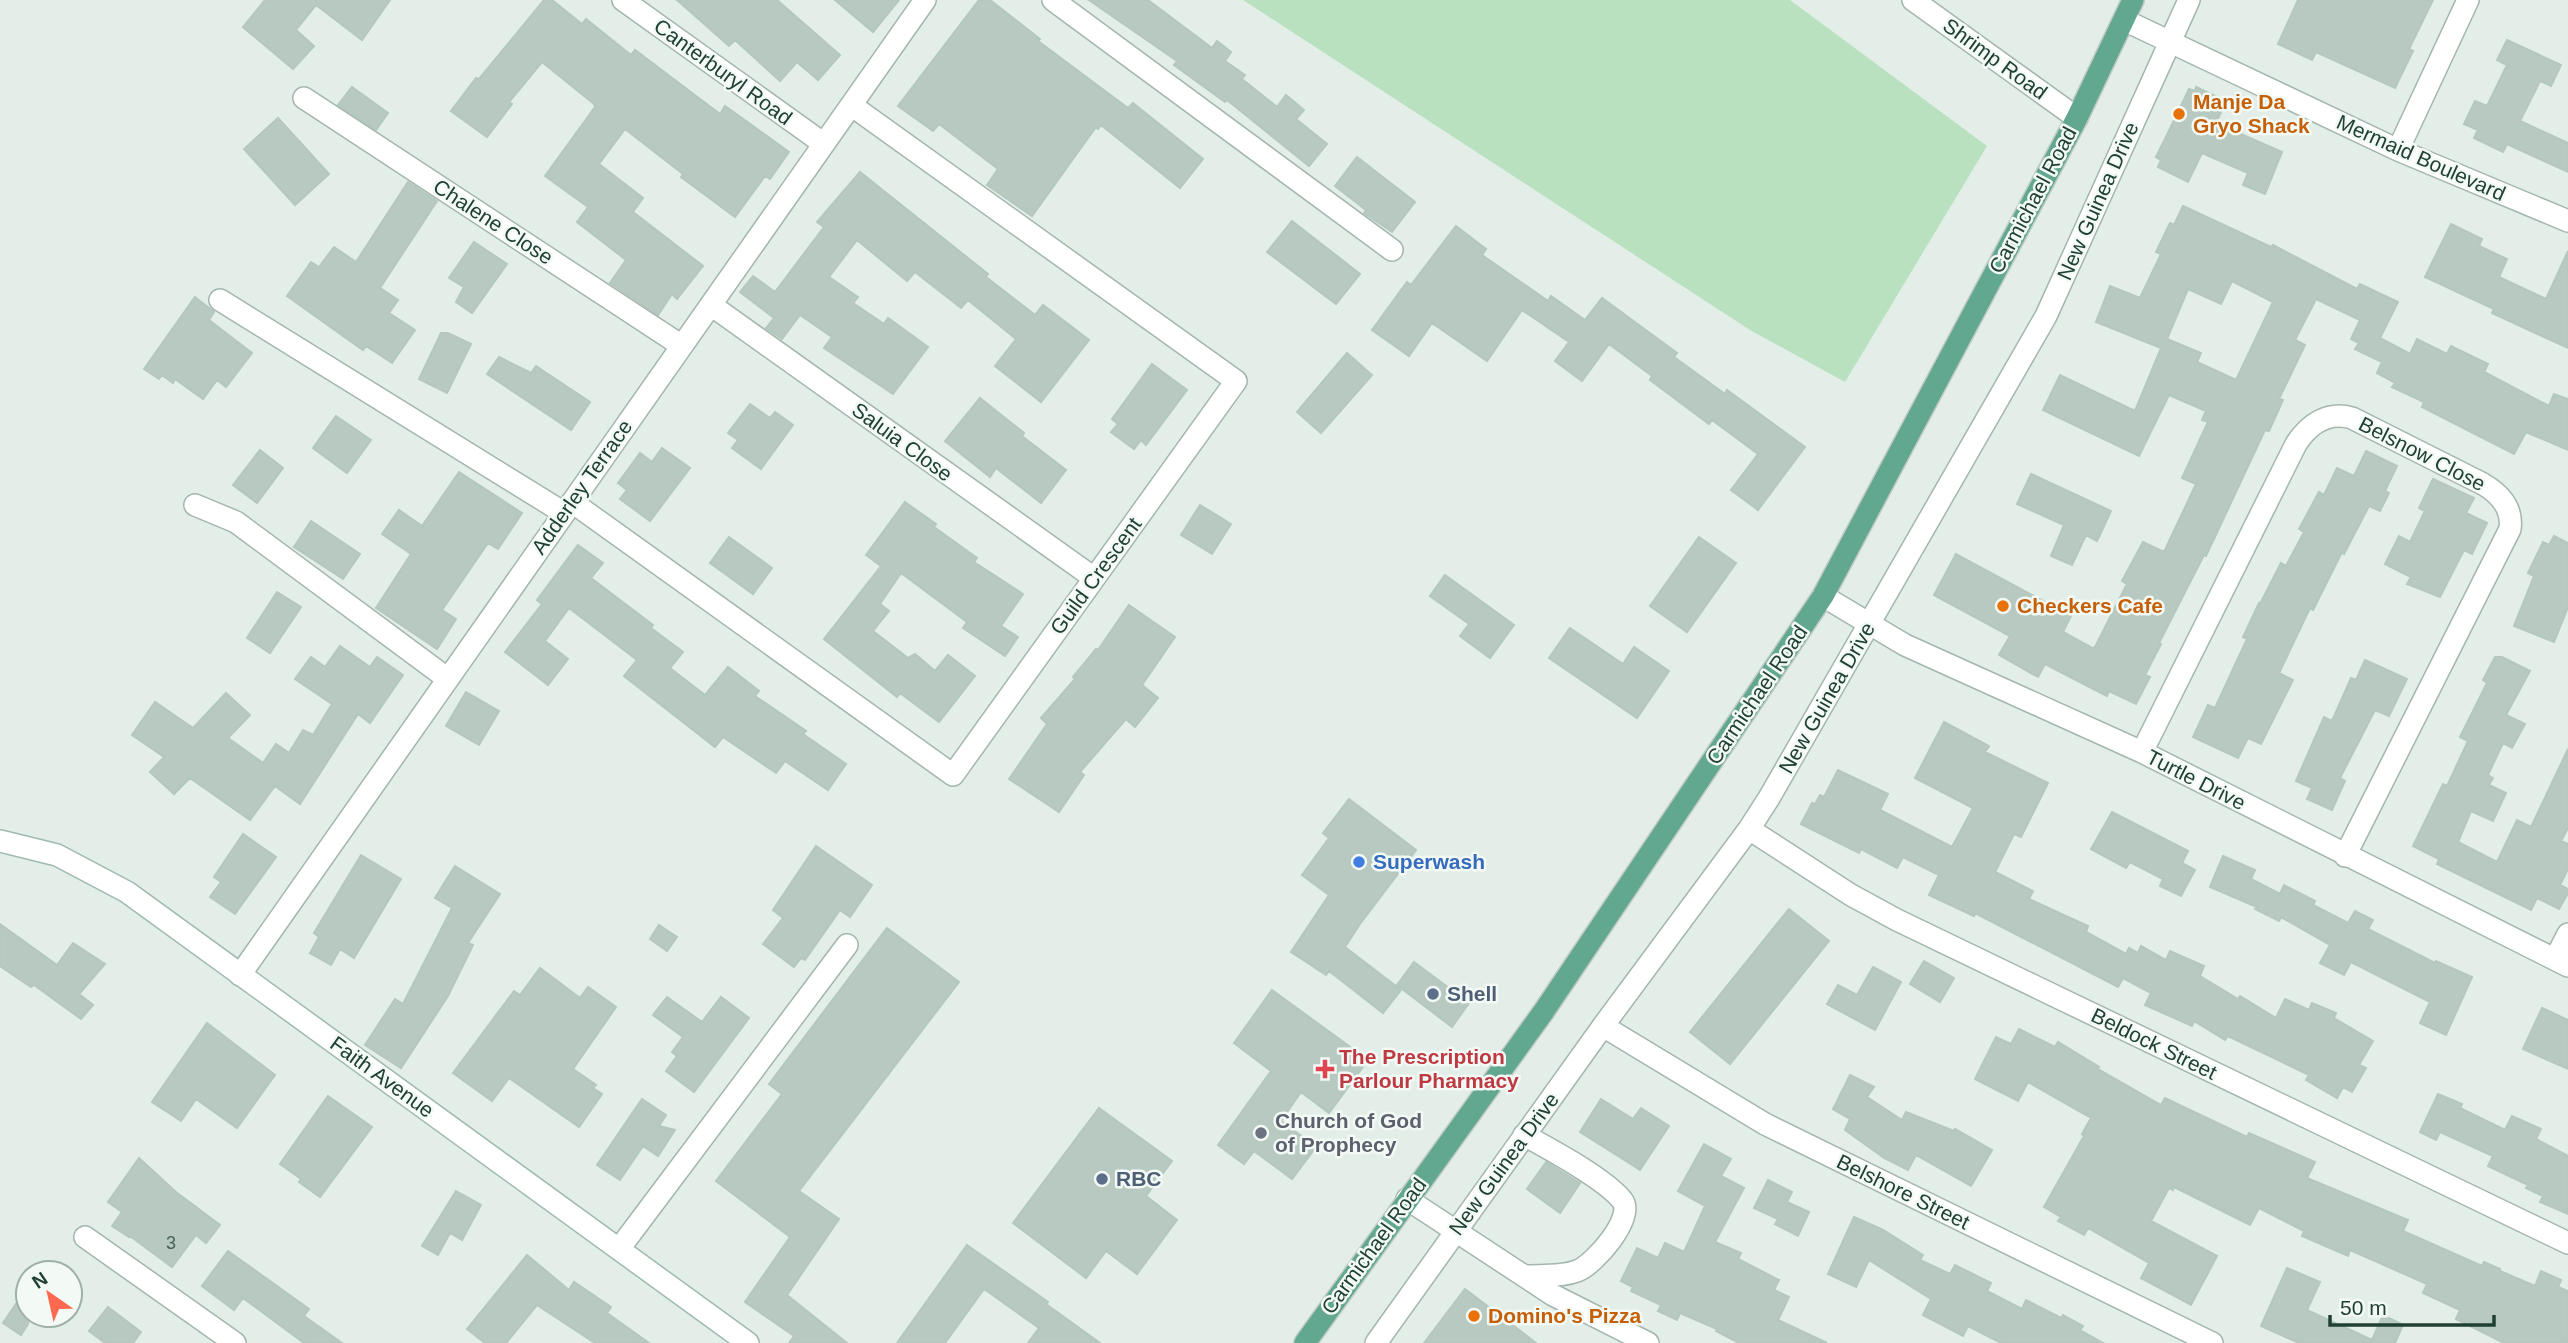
<svg xmlns="http://www.w3.org/2000/svg" width="2568" height="1343" font-family="Helvetica,sans-serif">
	<rect width="100%" height="100%" fill="#e2eee7"/>
	<path fill="#b9e1c0" d="M1243 0H1790L1987 146 1845 382 1750 330Z"/>
	<path fill="#b7c9c0" stroke="#b4c8bd" stroke-width="2" fill-rule="evenodd" d="M265 0H390L362 40 316 5 296 30 314 46 293 69 243 27Z
		M544 0H552L582 24 586 19 631 55 635 50 720 114 725 106 789 152 770 179 765 176 735 217 681 177 683 174 625 129 599 164 643 198 633 212 703 266 677 299 672 294 658 315 610 283 626 260 577 222 588 207 545 176 595 107 594 104 542 62 509 102 512 104 487 137 451 111 476 78 479 79Z
		M677 0H777L840 55 818 80 797 62 780 81 735 40 729 46Z
		M835 0H899L873 32Z
		M979 0H990L1040 39 1038 41 1128 108 1133 103 1203 159 1180 188 1101 125 1098 129 1096 127 1032 216 987 185 998 169 939 124 933 131 898 106Z
		M1089 0H1148L1212 48 1217 41 1231 52 1225 61 1245 75 1242 79 1277 107 1286 95 1304 110 1296 119 1327 144 1309 166 1227 100 1225 102 1174 65 1177 61Z
		M2298 0H2433L2409 49 2413 51 2395 88 2316 52 2312 60 2278 44Z
		M2507 40 2561 65 2551 86 2540 81 2520 121 2568 143V172L2507 144 2503 152 2474 138 2478 130 2464 124 2475 101 2487 106 2507 65 2497 60Z
		M352 87 388 113 376 130 338 105Z
		M2196 87 2226 101 2216 123 2282 152 2265 194 2243 185 2248 173 2202 153 2188 182 2158 167 2161 160 2156 157 2165 139 2189 89 2195 91Z
		M278 118 329 174 295 205 244 149Z
		M1357 157 1415 202 1392 232 1364 213 1366 210 1335 186Z
		M860 172 988 274 986 277 1035 315 1043 305 1089 340 1041 402 995 366 1016 339 968 300 961 308 915 272 907 281 857 240 829 277 858 297 853 303 884 324 888 318 928 347 893 394 824 348 832 337 800 315 782 339 766 328 774 318 740 292 753 276 775 292 824 227 817 222Z
		M408 182 437 201 380 288 398 300 389 313 415 330 392 363 366 346 363 350 287 296 311 262 319 267 334 247 356 262Z
		M2183 206 2271 247 2273 245 2357 289 2360 284 2398 302 2380 338 2410 354 2417 339 2447 354 2451 346 2488 364 2484 372 2549 406 2554 394 2568 399V450L2526 432 2514 454 2422 407 2424 402 2392 387 2395 383 2377 373 2382 362 2355 349 2359 343 2351 339 2360 320 2316 299 2295 340 2305 345 2279 399 2283 400 2269 431 2265 430 2206 556 2204 555 2159 643 2161 644 2145 675 2150 677 2136 704 2109 691 2107 696 2045 664 2038 677 1999 655 2010 636 1934 595 1956 554 2071 616 2063 632 2094 649 2127 584 2122 581 2143 542 2164 552 2196 484 2182 478 2208 422 2202 420 2206 411 2169 395 2139 456 2043 410 2060 375 2135 411 2161 348 2096 322 2110 286 2140 298 2161 254 2156 252 2170 223 2174 225ZM2232 281 2273 302 2236 380 2197 362 2201 353 2167 339 2188 289 2221 304Z
		M1292 221 1360 274 1336 304 1267 252Z
		M2451 224 2482 239 2479 246 2507 259 2499 277 2546 299 2568 251V348L2492 313 2494 309 2425 277Z
		M1456 226 1486 249 1482 255 1548 301 1551 296 1585 320 1602 298 1677 353 1674 357 1725 394 1727 390 1805 447 1758 510 1731 490 1758 454 1712 420 1709 424 1650 380 1652 376 1609 344 1582 381 1555 361 1569 342 1522 310 1487 361 1432 323 1409 356 1372 330 1407 282 1411 285Z
		M474 242 507 264 472 313 456 302 464 287 449 278Z
		M195 297 214 312 209 320 252 353 226 387 217 380 203 399 175 379 173 383 162 375 159 379 144 369Z
		M441 333H448L471 344 447 393 419 379Z
		M1347 353 1372 375 1321 433 1297 412Z
		M499 357 531 373 536 366 590 402 571 430 487 374Z
		M1152 364 1187 390 1146 445 1141 440 1134 449 1111 432 1118 424 1112 419Z
		M980 398 1024 433 1022 436 1066 470 1041 503 996 468 990 477 945 441Z
		M750 404 770 418 775 412 793 425 761 469 732 448 738 440 728 433Z
		M336 416 371 440 347 473 313 448Z
		M662 448 690 468 650 521 620 499 627 490 618 483 640 453 652 462Z
		M260 450 283 468 257 503 233 485Z
		M2366 451 2397 466 2385 491 2389 493 2380 511 2369 506 2344 554 2342 552 2313 610 2310 608 2279 673 2293 680 2261 744 2248 738 2238 758 2193 737 2208 705 2215 708 2247 639 2243 637 2259 603 2260 604 2281 563 2286 566 2304 532 2299 529 2319 492 2324 495 2337 468 2354 476Z
		M459 472 522 513 498 549 488 543 442 610 456 619 437 649 376 608 411 554 382 534 399 510 422 526Z
		M2031 474 2111 511 2097 541 2086 535 2072 565 2051 556 2064 525 2017 504Z
		M2433 479 2474 498 2466 513 2487 523 2472 554 2464 550 2440 597 2407 584 2411 577 2385 564 2399 536 2410 542 2425 511 2419 508Z
		M905 502 936 524 934 527 977 558 974 562 1023 594 1001 626 1018 637 1005 656 963 628 967 622 901 573 880 604 889 611 873 631 908 658 915 654 935 671 948 655 975 676 939 722 900 693 897 697 824 639 881 566 866 555Z
		M1200 505 1231 524 1212 554 1181 535Z
		M311 521 360 554 343 579 294 547Z
		M2554 536 2568 543V607L2554 642 2514 626 2534 576 2528 573 2543 542 2549 545Z
		M729 537 772 568 753 594 710 563Z
		M1699 537 1736 563 1687 632 1650 606Z
		M578 545 603 563 591 578 653 625 651 628 683 652 670 668 705 695 728 667 759 691 755 696 806 731 803 734 846 764 828 790 785 761 776 773 723 737 715 747 624 676 637 660 569 608 545 641 568 659 548 685 505 652 542 604 537 600Z
		M1445 575 1514 625 1490 658 1460 636 1469 624 1430 596Z
		M277 592 301 607 270 653 247 638Z
		M1129 605 1175 637 1142 685 1158 698 1135 727 1126 719 1080 772 1084 775 1059 812 1009 779 1047 724 1041 718 1075 679 1073 677 1096 649 1098 650Z
		M1570 628 1623 664 1634 647 1669 671 1637 718 1549 658Z
		M340 646 370 667 377 657 403 675 370 723 358 714 300 804 275 786 250 820 190 778 174 794 150 772 164 757 132 735 155 702 193 728 226 693 250 715 228 738 263 763 276 744 289 753 303 730 313 735 332 704 295 679 311 657 325 667Z
		M2495 657H2502L2530 671 2506 715 2525 724 2512 748 2503 743 2488 775 2493 778 2489 785 2506 793 2493 821 2471 811 2458 842 2497 862 2517 820 2531 827 2568 749V828L2561 841 2568 844V869L2560 885 2568 889V893L2559 909 2537 898 2531 910 2437 864 2439 859 2413 846 2443 784 2447 786 2468 741 2460 737 2487 683 2483 680Z
		M2365 660 2407 679 2389 716 2375 710 2340 778 2345 781 2332 810 2307 799 2312 788 2296 781 2324 717 2332 721 2351 678 2356 680Z
		M466 692 499 711 479 745 446 726Z
		M1944 722 1989 746 1985 752 2048 783 2021 837 2014 834 1995 872 2033 891 2029 899 2088 926 2086 932 2126 954 2129 948 2138 953 2141 946 2166 960 2170 951 2204 966 2200 976 2238 999 2240 996 2276 1018 2285 999 2309 1010 2312 1003 2336 1013 2334 1018 2373 1041 2359 1065 2366 1068 2352 1092 2343 1087 2337 1098 2306 1080 2309 1075 2228 1036 2225 1040 2194 1021 2192 1026 2145 1005 2151 993 2123 978 2118 987 1975 913 1974 916 1929 895 1939 875 1903 857 1897 868 1861 849 1859 853 1801 824 1812 803 1815 804 1820 795 1824 797 1838 770 1888 794 1880 810 1952 847 1973 808 1915 778Z
		M1349 799 1416 850 1360 924 1345 947 1401 990 1383 1013 1329 971 1326 975 1291 952 1329 895 1302 875 1329 838 1323 833Z
		M2112 812 2188 851 2182 863 2195 870 2181 896 2160 886 2163 879 2130 862 2126 868 2091 849Z
		M243 834 276 857 235 914 210 897 221 882 214 877Z
		M816 846 872 885 850 917 840 910 805 960 801 958 794 967 763 944 783 918 773 910Z
		M361 855 401 879 354 958 340 949 331 965 310 953 319 937 314 933Z
		M2223 856 2255 870 2251 879 2280 894 2284 885 2315 901 2313 905 2348 923 2355 911 2373 920 2368 929 2435 963 2436 961 2472 977 2446 1035 2420 1023 2430 1002 2351 962 2344 975 2320 963 2330 945 2281 917 2279 921 2255 909 2257 907 2210 887Z
		M455 866 500 894 468 943 473 945 448 996 401 1068 365 1045 395 999 403 1004 452 908 435 898Z
		M1789 909 1829 941 1730 1064 1690 1032Z
		M0 924 57 965 73 943 105 964 79 994 93 1005 81 1019 34 985 31 987 0 966Z
		M659 925 677 937 667 951 650 939Z
		M887 928 959 982 799 1191 839 1219 787 1295 847 1343H789L794 1336 745 1302 790 1237 716 1181 782 1094 769 1084Z
		M1924 961 1954 978 1940 1002 1910 984Z
		M1414 962 1469 1003 1452 1027 1397 985Z
		M1873 967 1901 982 1875 1030 1827 1004 1838 985 1857 995Z
		M540 968 580 998 588 987 616 1007 573 1069 596 1085 593 1088 602 1094 579 1127 509 1078 492 1101 453 1073 514 991 520 995Z
		M1272 990 1368 1060 1329 1113 1301 1092 1281 1121 1316 1147 1292 1179 1254 1151 1244 1164 1218 1145 1271 1071 1234 1043Z
		M667 997 702 1022 721 997 749 1018 694 1092 666 1071 677 1056 672 1052 683 1037 653 1015Z
		M2542 1008 2568 1020V1069L2523 1049Z
		M207 1023 275 1075 237 1128 196 1099 181 1121 152 1102Z
		M2019 1029 2055 1047 2058 1042 2099 1067 2098 1069 2161 1105 2165 1098 2247 1137 2249 1133 2315 1162 2307 1178 2408 1220 2403 1231 2482 1266 2484 1262 2500 1269V1271L2535 1286 2541 1271 2561 1280 2558 1287 2568 1291V1343H2504L2456 1319 2460 1310 2423 1293 2427 1284 2350 1250 2348 1256 2302 1236 2304 1231 2259 1208 2250 1225 2174 1187 2173 1190 2169 1188 2151 1221 2217 1256 2191 1305 2141 1278 2149 1263 2088 1228 2084 1235 2058 1221 2061 1217 2044 1207 2084 1136 2082 1134 2091 1118 2028 1082 2018 1101 1975 1079 1996 1037 2011 1044Z
		M1850 1075 1874 1087 1867 1097 1902 1120 1906 1112 1954 1131 1955 1129 1992 1150 1971 1186 1916 1155 1908 1170 1884 1158 1845 1130 1850 1119 1833 1109Z
		M2438 1094 2462 1104 2460 1108 2505 1130 2512 1116 2541 1129 2536 1139 2568 1156V1214L2540 1202 2543 1196 2526 1188 2528 1185 2488 1166 2493 1156 2440 1132 2436 1140 2420 1132Z
		M328 1096 372 1127 320 1197 299 1182 301 1179 280 1164Z
		M642 1099 666 1115 659 1126 675 1130 658 1156 643 1146 620 1180 597 1165Z
		M1601 1099 1633 1119 1641 1108 1669 1126 1640 1170 1580 1132Z
		M1099 1108 1172 1161 1146 1196 1177 1220 1137 1274 1106 1251 1086 1278 1013 1223Z
		M1704 1144 1731 1159 1721 1176 1744 1188 1715 1242 1741 1253 1738 1259 1779 1280 1774 1290 1789 1297 1778 1320 1827 1343H1739L1716 1331 1717 1329 1680 1313 1677 1320 1658 1311 1661 1305 1631 1291 1633 1287 1621 1281 1637 1248 1658 1258 1665 1243 1684 1252 1705 1206 1678 1191Z
		M139 1158 176 1192 220 1225 206 1243 196 1235 172 1267 130 1236 129 1237 112 1226 122 1212 108 1202Z
		M1546 1162 1580 1183 1560 1213 1527 1189Z
		M1768 1180 1792 1192 1787 1202 1809 1212 1798 1236 1775 1224 1778 1219 1754 1208Z
		M456 1191 481 1205 462 1240 450 1233 438 1255 422 1246Z
		M1854 1217 1883 1230 1923 1255 1920 1260 1950 1274 1955 1265 1991 1283 1987 1291 2022 1309 2026 1300 2061 1318 2063 1315 2083 1326 2080 1330 2103 1343H2001L1968 1326 1963 1336 1923 1315 1931 1299 1869 1260 1856 1287 1828 1274Z
		M967 1245 1048 1302 1046 1304 1100 1343H1028L1039 1328 984 1289 945 1343H897Z
		M228 1251 309 1309 304 1316 342 1343H304L243 1298 234 1310 202 1286Z
		M527 1255 569 1290 574 1282 611 1307 607 1313 649 1343H595L537 1305 506 1343H485L467 1329Z
		M2287 1268 2320 1282 2307 1310 2372 1340 2383 1315 2403 1325 2395 1343H2299L2261 1326Z
		M28 1286V1324L21 1335 3 1323Z
		M1465 1289 1502 1317 1536 1343H1424Z
		M108 1307 141 1332 133 1343H105L89 1331Z"/>
	<g fill="none" stroke-linecap="round" stroke-linejoin="round">
		<defs>
			<path id="street" d="M623 0 824 144
				M1053 0 1392 250
				M1913 0 2077 118
				M2124 20 2398 150 2568 221
				M304 98 682 346
				M2398 150 2468 0
				M220 300 564 513
				M711 305 1094 578
				M572 502 953 775 1236 381 851 105
				M195 505 236 522 448 679
				M1823 596 1905 645 2142 752 2568 966
				M2142 752 2296 444C2309 424 2328 411 2352 418L2483 484C2500 494 2513 508 2510 529L2345 856
				M1749 829 1851 895 1897 920 2568 1243
				M2555 959 2568 934
				M240 975 925 0
				M1603 1026 1765 1124 2212 1343
				M1407 1199 1553 1295 1648 1343
				M85 1237 235 1343
				M619 1249 847 945
				M1524 1276C1541 1275 1561 1277 1577 1271 1594 1265 1636 1217 1622 1200 1604 1178 1550 1149 1524 1135
				M1376 1343 1603 1026 1749 829 1769 798 2046 316 2189 0"/>
			<path id="secondary" d="M0 841 57 855 127 892 748 1343"/>
			<path id="primary" d="M1305 1343 1544 1011 1823 596 2077 118 2133 0"/>
		</defs>
		<use href="#street" stroke="#a4b6ae" stroke-width="24"/>
		<use href="#secondary" stroke="#9fbaae" stroke-width="24"/>
		<use href="#primary" stroke="#c1cac6" stroke-width="24"/>
		<use href="#street" stroke="#fff" stroke-width="21"/>
		<use href="#secondary" stroke="#fff" stroke-width="21"/>
		<use href="#primary" stroke="#62a78f" stroke-width="21"/>
	</g>
	<g fill="#e8710a" stroke="#f3faf6" stroke-width="2.5">
		<circle cx="2179" cy="114" r="7"/>
		<circle cx="2003" cy="606" r="7"/>
		<circle cx="1474" cy="1316" r="7"/>
	</g>
	<circle fill="#3f7fe0" stroke="#f3faf6" stroke-width="2.5" cx="1359" cy="862" r="7"/>
	<g fill="#5c6f8a" stroke="#f3faf6" stroke-width="2.5">
		<circle cx="1433" cy="994" r="7"/>
		<circle cx="1102" cy="1179" r="7"/>
	</g>
	<path fill="#e0444e" stroke="#f3faf6" stroke-width="2.5" d="M1321.5 1058.5h7v7h7v7h-7v7h-7v-7h-7v-7h7z"/>
	<circle fill="#6b7280" stroke="#f3faf6" stroke-width="2.5" cx="1261" cy="1133" r="7"/>
	<g text-anchor="middle" stroke-width="5" stroke-linejoin="round" paint-order="stroke">
		<g font-size="18" fill="#466257">
			<text x="171" y="1249">3</text>
		</g>
		<g font-size="21" fill="#204034" stroke="#f3faf6">
			<text transform="translate(1995 59) rotate(36)" y="7">Shrimp Road</text>
			<text transform="translate(723 72) rotate(36)" y="7">Canterburyl Road</text>
			<text transform="translate(2421 158) rotate(24)" y="7">Mermaid Boulevard</text>
			<text transform="translate(2033 200) rotate(-62)" y="7">Carmichael Road</text>
			<text transform="translate(2098 201) rotate(-66)" y="7">New Guinea Drive</text>
			<text transform="translate(493 222) rotate(33)" y="7">Chalene Close</text>
			<text transform="translate(902 442) rotate(36)" y="7">Saluia Close</text>
			<text transform="translate(2422 454) rotate(27)" y="7">Belsnow Close</text>
			<text transform="translate(582 487) rotate(-55)" y="7">Adderley Terrace</text>
			<text transform="translate(1096 576) rotate(-54)" y="7">Guild Crescent</text>
			<text transform="translate(1757 695) rotate(-56)" y="7">Carmichael Road</text>
			<text transform="translate(1827 698) rotate(-60)" y="7">New Guinea Drive</text>
			<text transform="translate(2196 780) rotate(27)" y="7">Turtle Drive</text>
			<text transform="translate(2154 1044) rotate(26)" y="7">Beldock Street</text>
			<text transform="translate(382 1077) rotate(36)" y="7">Faith Avenue</text>
			<text transform="translate(1504 1164) rotate(-54)" y="7">New Guinea Drive</text>
			<text transform="translate(1903 1192) rotate(26)" y="7">Belshore Street</text>
			<text transform="translate(1374 1246) rotate(-54)" y="7">Carmichael Road</text>
		</g>
		<g font-size="21" font-weight="bold" fill="#c56008" stroke="#f3faf6" text-anchor="start">
			<text x="2193" y="109">Manje Da<tspan x="2193" dy="24">Gryo Shack</tspan></text>
			<text x="2017" y="613">Checkers Cafe</text>
			<text x="1488" y="1323">Domino's Pizza</text>
		</g>
		<g font-size="21" font-weight="bold" fill="#366cbe" stroke="#f3faf6" text-anchor="start">
			<text x="1373" y="869">Superwash</text>
		</g>
		<g font-size="21" font-weight="bold" fill="#4e5e75" stroke="#f3faf6" text-anchor="start">
			<text x="1447" y="1001">Shell</text>
			<text x="1116" y="1186">RBC</text>
		</g>
		<g font-size="21" font-weight="bold" fill="#be3a42" stroke="#f3faf6" text-anchor="start">
			<text x="1339" y="1064">The Prescription<tspan x="1339" dy="24">Parlour Pharmacy</tspan></text>
		</g>
		<g font-size="21" font-weight="bold" fill="#5b616d" stroke="#f3faf6" text-anchor="start">
			<text x="1275" y="1128">Church of God<tspan x="1275" dy="24">of Prophecy</tspan></text>
		</g>
	</g>
	<g transform="translate(49 1294) rotate(326)"><circle r="33" fill="#f3faf6" stroke="#9fb0a8" stroke-width="2"/>
	<path d="M0-5L12 26L0 18L-12 26Z" fill="#fe694f"/>
	<text y="-10" font-size="19" font-weight="bold" text-anchor="middle" fill="#204034">N</text>
	</g>
	<path d="M2330 1315v10h164v-10" fill="none" stroke="#204034" stroke-width="3.5"/>
	<text x="2340" y="1315" font-size="21" fill="#204034" stroke="#f3faf6" stroke-width="5" paint-order="stroke">50 m</text>
</svg>
